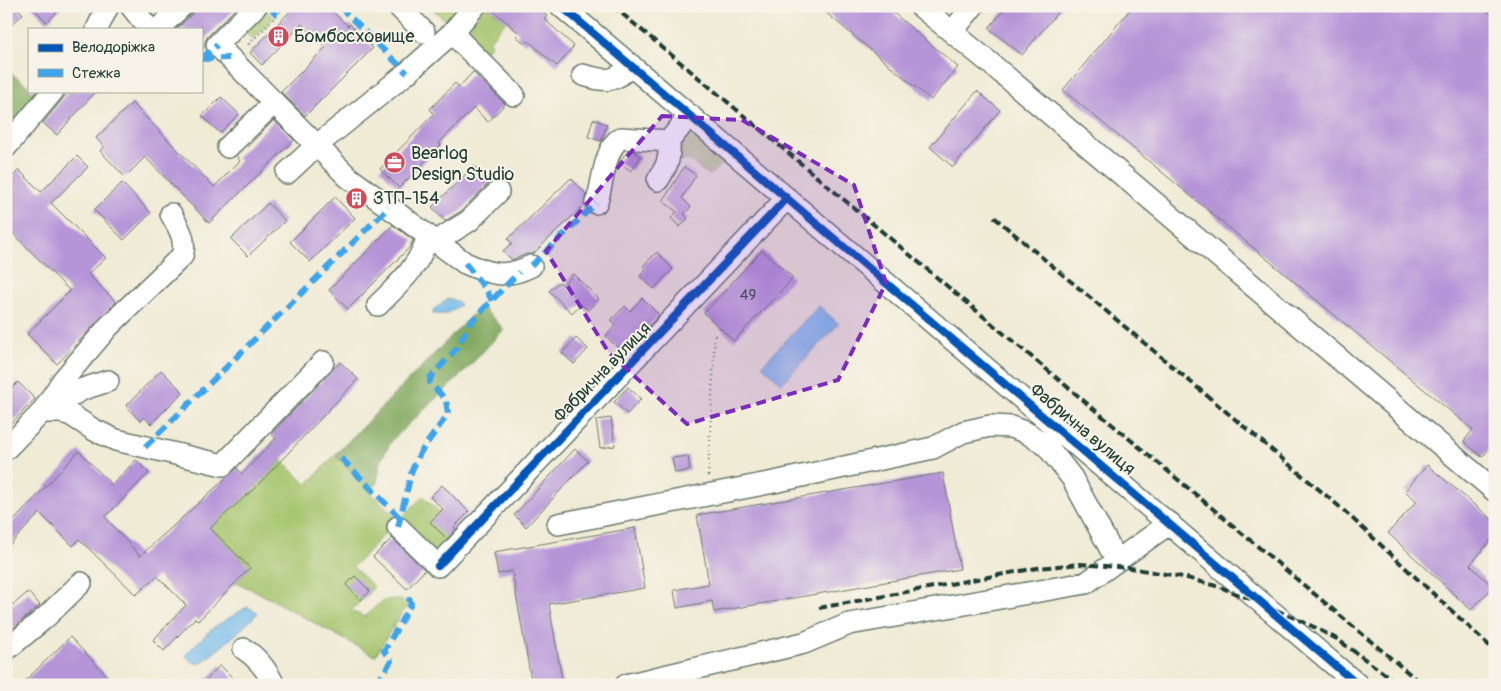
<svg xmlns="http://www.w3.org/2000/svg" width="1501" height="691" font-family="Pangolin,sans-serif">
	<rect width="100%" height="100%" fill="#f7f3e8"/>
	<filter id="ink" filterUnits="userSpaceOnUse"><feTurbulence type="fractalNoise" baseFrequency=".02" numOctaves="2"/><feDisplacementMap in="SourceGraphic" scale="10" xChannelSelector="R" yChannelSelector="G"/><feConvolveMatrix kernelMatrix="1 2 1 2 8 2 1 2 1" color-interpolation-filters="sRGB"/></filter>
	<filter id="wash" filterUnits="userSpaceOnUse"><feTurbulence type="fractalNoise" baseFrequency=".0096" numOctaves="4" result="noise"/><feDisplacementMap in="SourceGraphic" scale="20" xChannelSelector="R" yChannelSelector="G"/><feGaussianBlur stdDeviation="1.12" result="paint"/><feColorMatrix in="noise" values="0 0 0 0 0 0 0 0 0 0 0 0 0 0 0 0 0 1.4 0 .05"/><feComposite in="paint" operator="in"/></filter>
	<g filter="url(#wash)">
		<rect width="100%" height="100%" fill="#f0ebd5"/>
		<path fill="#a4c46c" stroke="#628050" d="M262 6 274 18 253 40 240 28Z
			M430 6H459L460 7 447 22Z
			M486 6H488L506 21 489 41 491 44 485 52C461 29 466 30 486 6Z
			M693 133 720 154C724 163 716 169 710 175L697 167 692 161 680 160 678 156 679 141 686 134Z
			M335 455 398 520 353 567 374 587 351 611 365 617C380 602 386 594 408 603L375 656 254 590 235 583 250 567 210 528 282 460 307 485Z
			M423 496 460 533 438 556 401 518Z"/>
		<path fill="#83aa60" stroke="#51744a" d="M6 69 29 87V91H35L42 97 6 141Z
			M481 306 504 329 462 374 392 440 381 460 377 483 371 492 335 455Z"/>
		<path fill="#75bbec" stroke="#4a7c90" d="M448 299 457 301 460 304 459 306 446 314H433V310Z
			M819 306 839 324 781 384 762 365Z
			M247 607 257 612V614L232 638 201 663C195 664 190 661 186 656L187 653 213 628Z"/>
		<g id="blocks">
			<path fill="#b594d8" d="M14 6H16L23 14 6 30V14Z
				M31 6H63L47 22Z
				M197 6H238L208 36 205 41V46L201 50V29H176L191 15Z
				M295 6H327L348 26 350 24 373 48 305 116 281 92 326 47 302 24 262 65 250 53Z
				M488 6H539V9L547 16 544 19 574 46 557 66 528 41 525 44 516 36 519 33Z
				M818 6H885L958 67 931 100Z
				M1007 6H1063L1022 55 989 28Z
				M1133 6H1481L1495 17V442L1482 457 1464 441 1473 430 1063 90Z
				M473 72 505 104 488 122 474 108 439 143 441 145 399 188 380 169 434 114 430 109 455 83 459 87Z
				M69 91H96L57 135 43 123Z
				M977 91 1000 110 953 167 930 147Z
				M221 97 239 114 220 133 202 116Z
				M132 103 214 187 240 161 237 157 274 120 294 140 209 223 145 157 125 177 100 151 104 147 96 138Z
				M593 119 607 124 601 141 588 137Z
				M628 151H634L641 157 631 171 619 162Z
				M77 156 88 167 51 203 106 258 88 274 116 302 57 364 27 334 70 291 6 226V183L19 170 41 192Z
				M474 166 490 182 461 211 445 221 432 207Z
				M684 167 696 175 682 198 691 207 684 214 688 218 680 227 671 218 677 212 663 201Z
				M571 178 586 194 584 205 533 254H526L512 260 503 251 512 243 508 239Z
				M122 183 151 213 124 240 94 210Z
				M335 197 355 218 310 262 290 242Z
				M268 203 285 221 248 256 231 239Z
				M393 225 413 240 410 247 348 309 329 290Z
				M762 250 793 278 734 341 704 313Z
				M657 252 673 269 654 289 640 276 646 269 643 266Z
				M573 274 599 299 588 310 581 304 572 313 549 291 559 282 563 285Z
				M642 298 659 315 623 353 606 336 616 325 611 320 625 306 630 311Z
				M576 338 588 349 574 364 562 353Z
				M340 362 358 379 255 488 210 528 250 568 198 621 195 618 164 651 153 640 186 605 157 576 136 595 79 539 73 546 40 513 6 549V529L79 451 112 485 136 460 149 473 105 517 140 556 237 468 242 474 276 438 271 434Z
				M161 370 183 392 151 424 144 417 140 421 126 406Z
				M18 382 35 399 6 429V394Z
				M628 387 641 399 627 414 614 402Z
				M611 418 615 446 600 448 596 420Z
				M575 449 588 461 526 527 514 515Z
				M688 456 690 470 675 473 672 458Z
				M1427 465 1495 522V535L1470 565 1493 587 1471 610 1388 533 1417 501 1405 491Z
				M943 473 960 569 714 612 712 601 677 608 674 590 709 584 697 515Z
				M442 485 469 512 454 527 456 529 447 539 430 522 443 509 430 497Z
				M635 528 645 588 549 604 563 685H532L512 571 498 574 494 552Z
				M392 538 425 570 407 589 373 557Z
				M355 576 370 591 361 600 346 585Z
				M28 592 40 605 6 634V596L13 605Z
				M70 637 116 685H21Z
				M220 665 240 685H202Z"/>
		</g>
	</g>
	<g filter="url(#ink)">
		<use href="#blocks" fill-opacity="0" stroke="#687a6c" stroke-width="1"/>
		<g fill="none" stroke-linecap="round" stroke-linejoin="round">
			<defs>
				<path id="minor" d="M131 6 149 29
					M256 6 217 45 348 177 465 263C490 274 505 279 531 266
					M398 6 424 32
					M561 6 1358 685
					M920 6 990 63 1495 491
					M97 29 108 6
					M158 29 182 6
					M952 32 973 6
					M452 33 514 95
					M583 75C604 81 615 84 631 65
					M6 147 53 91
					M228 147 274 103
					M287 173 316 146 407 73 452 33 475 6
					M658 180C668 164 670 159 669 141
					M596 203 598 198C603 181 605 147 621 138L669 141 690 115
					M435 242 469 221 498 192
					M378 305C400 283 419 267 428 236
					M44 411 83 389 108 381
					M42 412H61L71 415 94 430 116 440 223 465 323 362
					M6 449 42 412 63 380 109 326 182 256C187 240 179 228 171 214
					M558 524 774 482 933 448 963 432 990 426 1011 427 1027 433 1047 446 1072 478 1117 561
					M398 527 438 566 787 198
					M244 649C258 658 267 670 274 685
					M6 650 46 617 81 583
					M626 685 804 643 849 624 1086 583 1170 523"/>
			</defs>
			<use href="#minor" stroke="#687a6c" stroke-width="24"/>
			<path stroke="#687a6c" stroke-width="2.5" stroke-dasharray="1 4" stroke-linecap="butt" d="M253 48 249 44 286 6
				M708 476 715 335"/>
			<use href="#minor" stroke="#fff" stroke-width="21"/>
			<path stroke="#1f3d34" stroke-width="4" stroke-dasharray="8 4" stroke-linecap="butt" d="M613 6 1423 685
				M994 217 1341 508 1495 651
				M819 608 1037 568 1080 564 1130 568 1183 577 1220 587 1260 603 1308 624 1337 639 1392 679"/>
			<path stroke="#3da4eb" stroke-width="6" stroke-dasharray="12 6" stroke-linecap="butt" d="M156 6 181 8
				M269 6 277 15
				M339 6 407 73
				M201 59 229 58
				M201 59 217 45
				M465 263 487 291 492 301
				M531 266 596 203
				M145 447 389 207
				M341 458 399 517
				M398 527 412 470 420 453 448 414 446 400 430 383V378L457 348 470 323 519 272
				M376 685 391 661 384 651 411 604 409 597"/>
			<defs>
				<path id="cycleway" d="M561 6 1358 685
					M438 566 787 198"/>
			</defs>
			<use href="#cycleway" stroke="#f7f3e8" stroke-width="11"/>
			<use href="#cycleway" stroke="#0057b8" stroke-width="8"/>
		</g>
	</g>
	<path fill="#7b2cbf" fill-opacity="0.2" stroke="#7b2cbf" stroke-width="4" stroke-dasharray="10 6" stroke-linejoin="round" d="M662 116 742 120 854 185 886 283 838 380 687 424 609 353 546 251Z"/>
	<defs>
		<symbol id="building-disc" viewBox="-11 -11 22 22"><circle r="9.5" fill="#d1495b" stroke="#f7f3e8"/><path d="M-4-6H4V6H1V3H-1V6H-4ZM-2.5-4.3h1.7v1.8h-1.7ZM.8-4.3h1.7v1.8H.8ZM-2.5-1h1.7V.8h-1.7ZM.8-1h1.7V.8H.8Z" fill="#fff"/></symbol>
		<symbol id="office-disc" viewBox="-11 -11 22 22"><circle r="9.5" fill="#d1495b" stroke="#f7f3e8"/><path d="M-6-3h4V-5.5h4V-3h4V5H-6ZM-1-4.5V-3h2v-1.5ZM-6 0V1H6V0Z" fill="#fff"/></symbol>
	</defs>
	<g fill-rule="evenodd">
		<use href="#building-disc" x="266" y="24" width="25" height="25"/>
		<use href="#office-disc" x="382" y="150" width="25" height="25"/>
		<use href="#building-disc" x="344" y="186" width="25" height="25"/>
	</g>
	<g text-anchor="middle" stroke-width="4" stroke-linejoin="round" paint-order="stroke">
		<g font-size="15" fill="#44535d">
			<text x="748" y="300">49</text>
		</g>
		<g font-size="18" fill="#1f3d34" stroke="#f7f3e8" text-anchor="start">
			<text x="294" y="42">Бомбосховище</text>
			<text x="411" y="159">Bearlog<tspan x="411" dy="21">Design Studio</tspan></text>
			<text x="373" y="204">ЗТП-154</text>
		</g>
		<g font-size="18" fill="#1f3d34" stroke="#f7f3e8">
			<text transform="translate(602 372) rotate(-46)" y="6">Фабрична вулиця</text>
			<text transform="translate(1083 429) rotate(40)" y="6">Фабрична вулиця</text>
		</g>
	</g>
	<rect width="1501" height="691" fill="none" stroke="#f7f3e8" stroke-width="25"/>
	<rect x="28" y="28" width="175" height="65" fill="#f7f3e8" stroke="#a1aaa0"/>
	<rect x="38" y="44" width="25" height="8" fill="#0057b8" stroke="#a1aaa0"/>
	<text x="72" y="52" font-size="15" fill="#1f3d34">Велодоріжка</text>
	<rect x="38" y="69" width="25" height="8" fill="#3da4eb" stroke="#a1aaa0"/>
	<text x="72" y="78" font-size="15" fill="#1f3d34">Стежка</text>
</svg>
